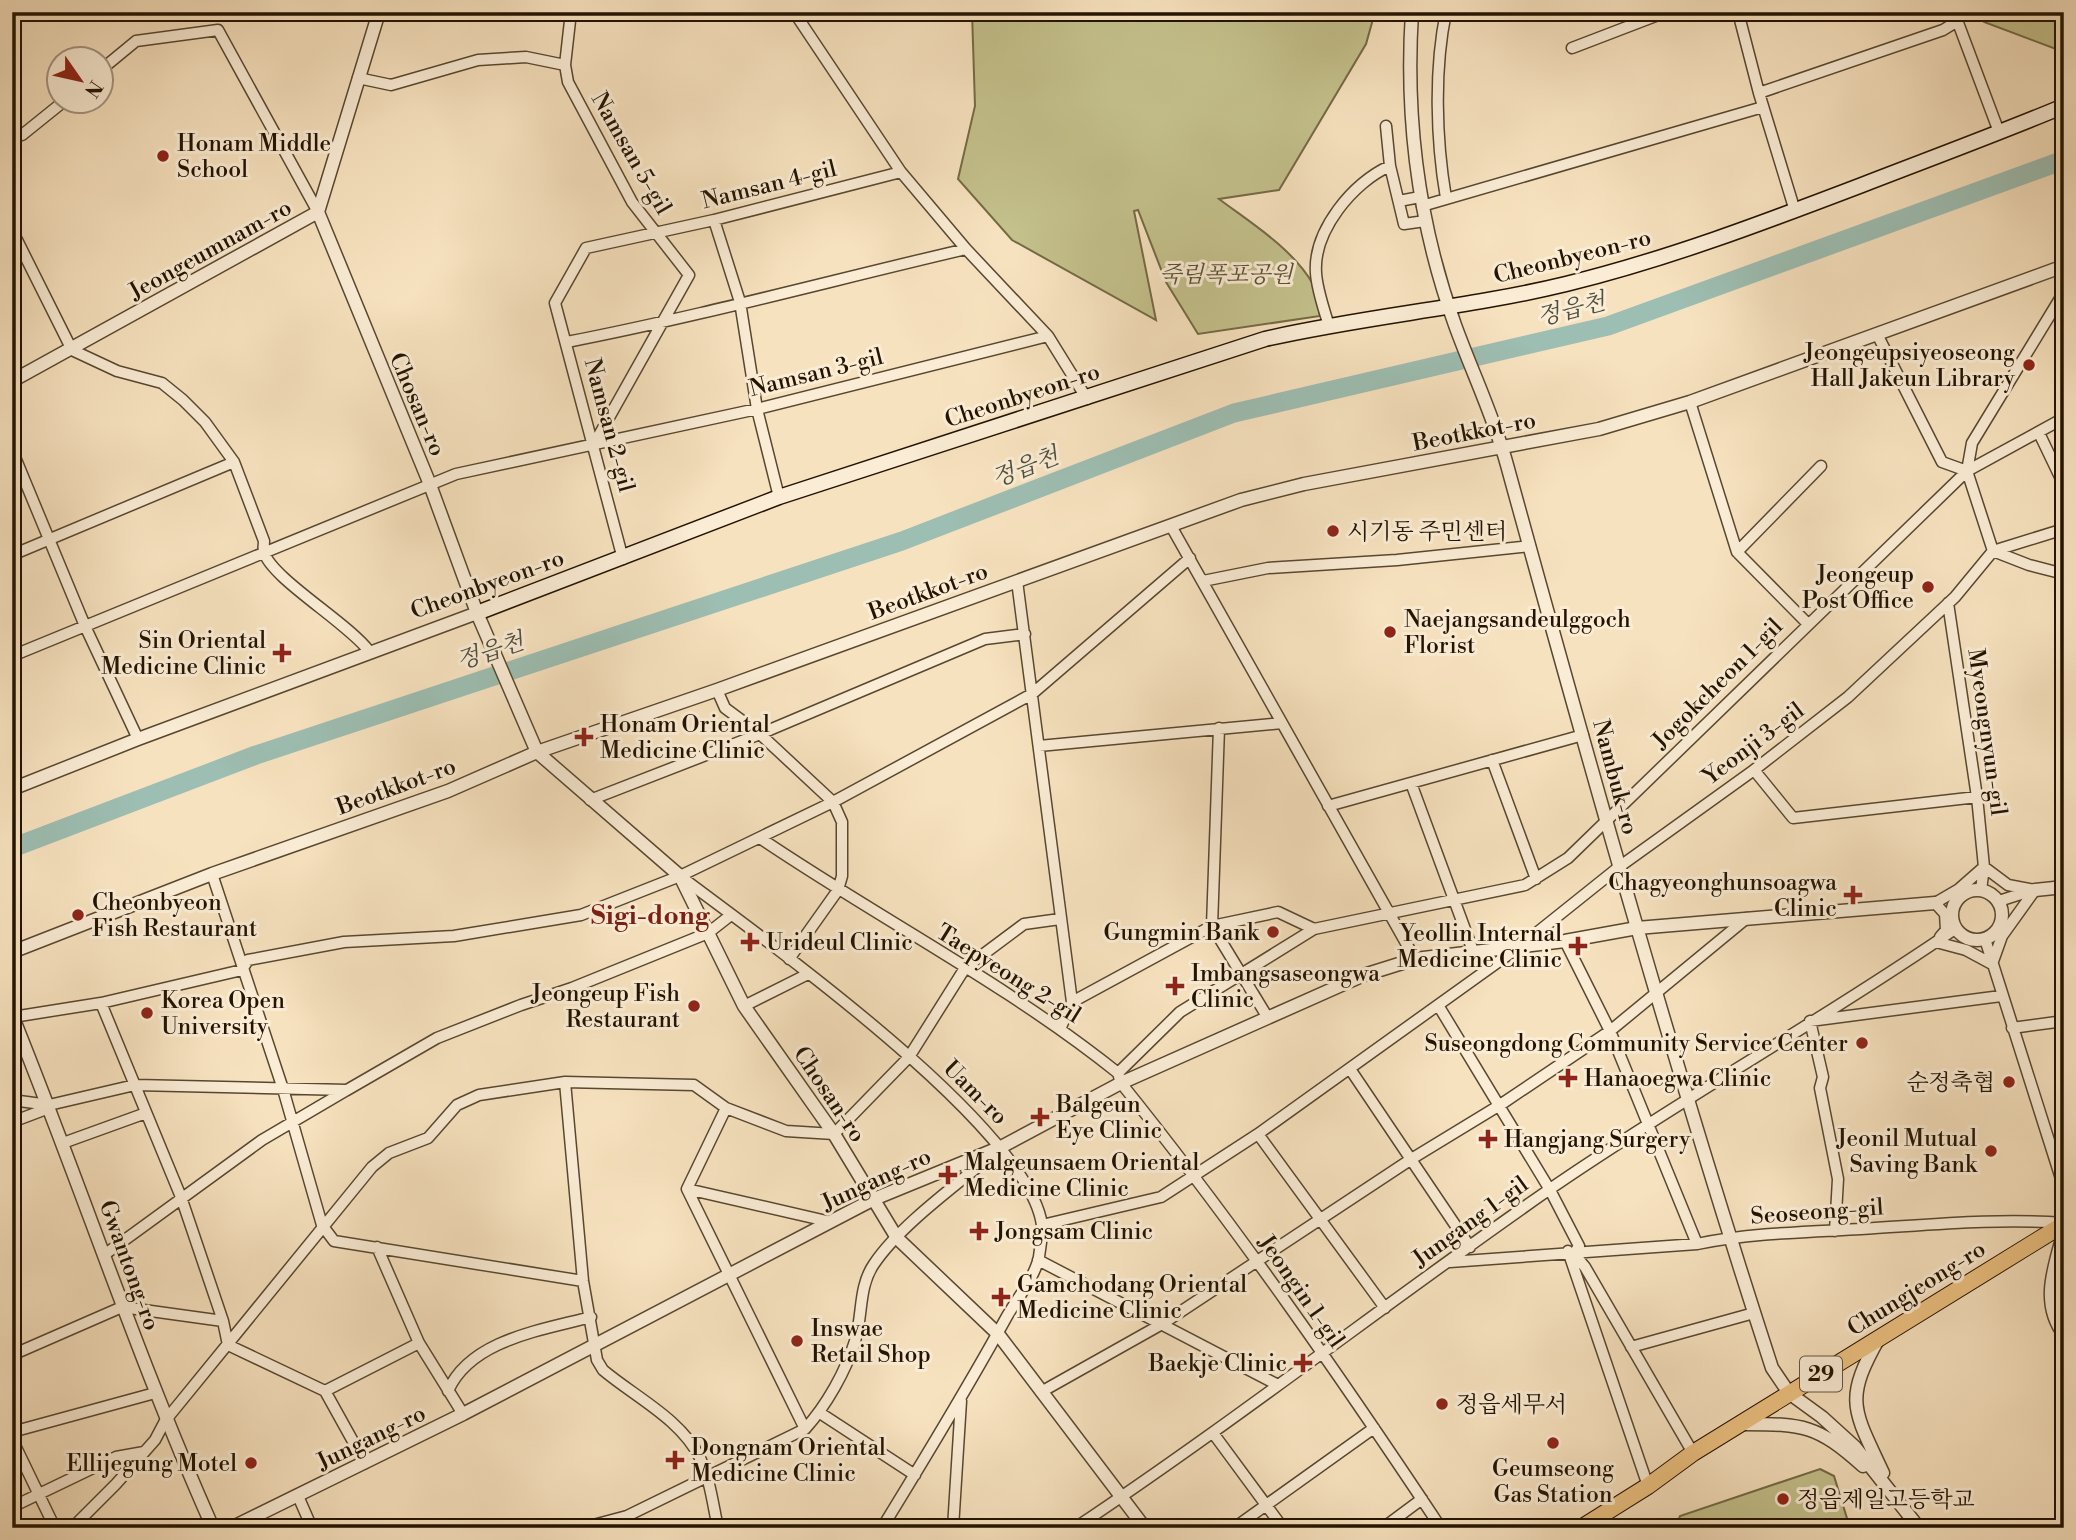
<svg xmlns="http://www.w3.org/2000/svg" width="2076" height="1540" font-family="'Libre Bodoni','Noto Serif KR',serif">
	<rect width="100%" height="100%" fill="#f7e2bf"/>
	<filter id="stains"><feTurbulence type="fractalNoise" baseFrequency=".00286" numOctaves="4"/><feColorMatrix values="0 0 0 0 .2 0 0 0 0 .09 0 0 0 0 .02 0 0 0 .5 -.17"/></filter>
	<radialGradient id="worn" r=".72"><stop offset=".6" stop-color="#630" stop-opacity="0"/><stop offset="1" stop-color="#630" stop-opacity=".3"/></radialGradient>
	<path fill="#c4c18c" stroke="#746a46" stroke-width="2" d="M972 12H1375L1366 44 1279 190 1219 199C1251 223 1292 248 1313 284 1318 292 1318 306 1320 316L1198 334 1166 282 1138 210 1134 211 1156 320 1012 240 958 179 975 106Z
		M1978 12H2064V52L1984 22Z
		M1820 1469 1834 1476 1850 1528H1675L1680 1516Z"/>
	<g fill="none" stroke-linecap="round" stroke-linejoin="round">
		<path stroke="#9dbeb2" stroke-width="19" d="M12 848 256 755 902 541 1234 413 1608 326 2064 160"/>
		<defs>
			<path id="minor" d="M571 12 565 65 568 82 632 202 689 275 593 446
				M794 12 901 172 966 249 1048 336 1087 399
				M1446 12C1434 69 1436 140 1446 198
				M1738 12 1759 93 1795 211
				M1954 12 1999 132
				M1572 48 1666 12
				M102 69 136 41 218 30 318 212
				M358 78 391 85 478 60 526 57 565 65
				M1759 93 1943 30 1956 22
				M1386 126 1390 166
				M22 135 63 102
				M1399 201 1420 197
				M1422 206 1763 107
				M714 220 740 302 757 409 779 497
				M12 230 72 350 117 371 162 383 183 400 205 422 234 462 264 541C264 544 263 548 264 552 271 578 348 623 369 651
				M1329 326C1324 309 1317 290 1316 273 1313 231 1353 182 1390 166L1404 224 1425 221
				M1878 336 1942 462 1967 471
				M567 342C701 316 833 280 966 249
				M1690 402 1737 552 1807 623
				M2039 433 2062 481 2064 480
				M12 450 85 626 138 739
				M1967 471 1993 551 2029 565 2064 574
				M1967 471 2064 418
				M1171 526 1415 959
				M1737 552 1821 466
				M12 555 234 462
				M623 559 555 303 586 248 714 220 901 172
				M1017 581 1072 1002 1061 1027
				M1203 581 1268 568 1397 560 1530 546
				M1948 603 1977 797 1984 867 1981 890
				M12 656 456 474 757 409 1048 336
				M717 690 725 708 760 734 833 802 842 822V876L838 890 789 959
				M1219 728 1212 926 1268 1018
				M1039 746 1282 723
				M1492 760 1536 879
				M1754 770 1793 818 1977 797
				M1411 783 1473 951
				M590 800 760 734 985 639 1025 634
				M1328 806 1583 735
				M760 838C878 918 1007 984 1118 1073L1121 1083C1236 1226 1340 1376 1441 1528
				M1984 867 2008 885 2035 890
				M212 874 283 1089 322 1225 334 1241 583 1281
				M680 876C763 939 1028 1126 1042 1225 1043 1234 1040 1248 1039 1257 1035 1277 1016 1300 1006 1318 967 1389 925 1458 882 1528
				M1999 901 2033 890
				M1935 903 1959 889 1984 867
				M1935 903 1945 914 1946 930 1940 937
				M1985 939 2064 1188
				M1565 941 1610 1031 1697 1244
				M1936 942 1966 950 1992 964
				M1992 964 2002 936 2035 890
				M1072 1002 1212 926 1278 912 1314 929
				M101 1003 181 1197 223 1321
				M1438 1005 1550 1190 1579 1246 1574 1254 1585 1267 1693 1453
				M744 1006 808 974
				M13 1017 101 1003 242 970 248 960 344 942 454 936 581 915 680 876 833 802 1032 694 1190 558
				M2012 1028 2064 1021
				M1350 1069 1470 1247
				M1118 1073 1180 1012 1314 929 1525 885 1568 858 1967 471 1972 443 2064 292
				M565 1082 583 1281 597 1360 603 1370C635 1397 681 1419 700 1458 710 1479 713 1505 718 1528
				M12 1100 49 1105 135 1085 347 1090 437 1038 521 1005 572 988 708 933 731 915
				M726 1108 687 1189 805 1429
				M12 1122 49 1108
				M1258 1134 1385 1308
				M63 1143 146 1113
				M687 1189 831 1222
				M1042 1225 1161 1197 1258 1134 1519 947 1619 867 1754 770 1848 697 1955 597 1993 551 2064 529
				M2064 1228C2054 1265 2038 1303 2064 1336
				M1835 1231 1838 1179 1820 1088 1823 1077 1810 1021 2001 996
				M377 1247 419 1343 463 1414
				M1568 1251 1648 1486
				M104 1255 262 1140 347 1090
				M1038 1260 1278 1385
				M1450 1262 1697 1244C1751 1233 1806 1232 1861 1229 1929 1225 1996 1218 2064 1223
				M1631 1347 1754 1313
				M12 1355 122 1307 223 1321 228 1345 325 1391 419 1343
				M325 1391 365 1463
				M448 1391C470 1340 542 1330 591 1317
				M1041 1392 1162 1324 1413 1158 1500 1105 1610 1031 1747 918
				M820 1413 915 1475
				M12 1432 155 1393
				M1213 1433 1283 1528
				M12 1439 55 1528
				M298 1496 312 1528
				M12 1507 116 1457 144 1452
				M72 1528 116 1484 155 1440 165 1421 372 1167 389 1153 428 1138 457 1105 479 1095 565 1082 694 1085 726 1108 786 1131 834 1134 909 1057 965 968 1024 924 1060 919
				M582 1528 627 1516 805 1429C826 1406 846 1371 855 1341 863 1316 858 1287 874 1264 900 1225 959 1183 996 1152
				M953 1528 961 1401
				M1075 1528C1237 1420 1390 1300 1550 1189 1682 1098 1823 1020 1955 929
				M1234 1528 1374 1428
				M1383 1528 1422 1499"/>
			<path id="tertiary" d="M1412 12C1405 119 1419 225 1455 325 1472 372 1494 417 1507 465 1590 767 1675 1070 1772 1368L1789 1393 1822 1417 1855 1447 1919 1528
				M318 212 429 482 477 613 537 752 680 876 744 1006 834 1134 897 1238 998 1334 1145 1528
				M12 381 318 212 379 12
				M12 789 138 739 477 613
				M1952 915a25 25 0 1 1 50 0a25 25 0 1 1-50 0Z
				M2035 890 2064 887
				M12 952 212 874 448 791 537 752 717 690 1241 500 1304 484 1599 429 1690 402 2064 266
				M12 1015C81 1185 138 1360 213 1528
				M1879 1338C1843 1401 1854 1410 1883 1473
				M1744 1424C1804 1424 1817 1425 1863 1466
				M231 1528 463 1414 874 1199 1001 1147 1121 1083 1364 975 1415 959 1565 941 1637 928 1935 903"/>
			<path id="secondary" d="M477 613 779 497 1265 339C1365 316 1467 308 1566 284 1668 259 1765 222 1862 185 1929 159 1997 134 2064 106"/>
			<path id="primary" d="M1581 1528 1648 1486 1693 1453 2064 1224"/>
		</defs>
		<use href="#minor" stroke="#584730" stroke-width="13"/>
		<use href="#tertiary" stroke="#584730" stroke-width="15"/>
		<use href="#secondary" stroke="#231300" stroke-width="17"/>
		<use href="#primary" stroke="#231300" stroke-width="18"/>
		<use href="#minor" stroke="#faecd5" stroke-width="10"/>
		<use href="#tertiary" stroke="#faecd5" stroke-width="12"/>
		<use href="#secondary" stroke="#faecd5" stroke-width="14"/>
		<use href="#primary" stroke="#ecc180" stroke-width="16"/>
	</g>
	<g fill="#8f2418" stroke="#faecd5" stroke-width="2.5">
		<circle cx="163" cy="156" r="7"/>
		<circle cx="2029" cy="365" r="7"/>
		<circle cx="1333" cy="531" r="7"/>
		<circle cx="1928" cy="587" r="7"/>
		<circle cx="1390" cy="632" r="7"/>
		<path d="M278.5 642.5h7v7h7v7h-7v7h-7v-7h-7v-7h7z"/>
		<path d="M580.5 726.5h7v7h7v7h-7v7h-7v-7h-7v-7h7z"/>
		<path d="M1849.5 884.5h7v7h7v7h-7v7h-7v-7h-7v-7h7z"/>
		<circle cx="78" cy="915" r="7"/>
		<circle cx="1273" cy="932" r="7"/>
		<path d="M746.5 931.5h7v7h7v7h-7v7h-7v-7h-7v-7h7z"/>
		<path d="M1574.5 935.5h7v7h7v7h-7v7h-7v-7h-7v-7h7z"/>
		<path d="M1171.5 975.5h7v7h7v7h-7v7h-7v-7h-7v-7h7z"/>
		<circle cx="694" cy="1006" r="7"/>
		<circle cx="147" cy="1013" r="7"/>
		<circle cx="1862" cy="1043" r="7"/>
		<path d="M1564.5 1067.5h7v7h7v7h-7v7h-7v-7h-7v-7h7z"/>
		<circle cx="2009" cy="1082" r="7"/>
		<path d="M1036.5 1106.5h7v7h7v7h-7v7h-7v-7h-7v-7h7z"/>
		<path d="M1484.5 1128.5h7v7h7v7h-7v7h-7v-7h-7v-7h7z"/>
		<circle cx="1991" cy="1151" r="7"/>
		<path d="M944.5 1164.5h7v7h7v7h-7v7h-7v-7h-7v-7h7z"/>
		<path d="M975.5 1220.5h7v7h7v7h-7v7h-7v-7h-7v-7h7z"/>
		<path d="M997.5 1286.5h7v7h7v7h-7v7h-7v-7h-7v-7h7z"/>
		<circle cx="797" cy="1341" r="7"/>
		<path d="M1299.5 1352.5h7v7h7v7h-7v7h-7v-7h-7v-7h7z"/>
		<circle cx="1442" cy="1404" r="7"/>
		<circle cx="1553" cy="1443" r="7"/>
		<path d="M671.5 1449.5h7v7h7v7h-7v7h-7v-7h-7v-7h7z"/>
		<circle cx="251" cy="1463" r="7"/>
		<circle cx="1783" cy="1499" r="7"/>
	</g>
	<g text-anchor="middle" stroke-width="6" stroke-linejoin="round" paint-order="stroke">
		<rect fill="#faecd5" stroke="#645440" stroke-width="2" x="1800" y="1356.5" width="42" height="35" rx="5"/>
		<g font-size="21" font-weight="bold" fill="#231300">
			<text x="1821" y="1381">29</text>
		</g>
		<g font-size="23" fill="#231300" stroke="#faecd5" text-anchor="start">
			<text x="177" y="151">Honam Middle<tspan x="177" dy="26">School</tspan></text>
			<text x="2015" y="360" text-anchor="end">Jeongeupsiyeoseong<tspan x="2015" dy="26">Hall Jakeun Library</tspan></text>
			<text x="1347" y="539">시기동 주민센터</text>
			<text x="1914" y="582" text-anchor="end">Jeongeup<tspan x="1914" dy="26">Post Office</tspan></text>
			<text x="1404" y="627">Naejangsandeulggoch<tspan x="1404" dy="26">Florist</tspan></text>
			<text x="266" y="648" text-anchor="end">Sin Oriental<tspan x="266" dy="26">Medicine Clinic</tspan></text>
			<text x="600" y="732">Honam Oriental<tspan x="600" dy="26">Medicine Clinic</tspan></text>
			<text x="1837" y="890" text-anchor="end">Chagyeonghunsoagwa<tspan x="1837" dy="26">Clinic</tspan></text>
			<text x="92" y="910">Cheonbyeon<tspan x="92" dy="26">Fish Restaurant</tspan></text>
			<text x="1259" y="940" text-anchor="end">Gungmin Bank</text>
			<text x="1562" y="941" text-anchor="end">Yeollin Internal<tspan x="1562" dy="26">Medicine Clinic</tspan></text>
			<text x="766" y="950">Urideul Clinic</text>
			<text x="1191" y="981">Imbangsaseongwa<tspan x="1191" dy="26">Clinic</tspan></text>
			<text x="680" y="1001" text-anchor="end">Jeongeup Fish<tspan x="680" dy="26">Restaurant</tspan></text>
			<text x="161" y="1008">Korea Open<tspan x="161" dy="26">University</tspan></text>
			<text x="1848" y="1051" text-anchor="end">Suseongdong Community Service Center</text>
			<text x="1584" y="1086">Hanaoegwa Clinic</text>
			<text x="1995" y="1090" text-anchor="end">순정축협</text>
			<text x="1056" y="1112">Balgeun<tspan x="1056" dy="26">Eye Clinic</tspan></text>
			<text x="1977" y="1146" text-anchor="end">Jeonil Mutual<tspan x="1977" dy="26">Saving Bank</tspan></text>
			<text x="1504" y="1147">Hangjang Surgery</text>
			<text x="964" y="1170">Malgeunsaem Oriental<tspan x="964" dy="26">Medicine Clinic</tspan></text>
			<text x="995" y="1239">Jongsam Clinic</text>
			<text x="1017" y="1292">Gamchodang Oriental<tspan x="1017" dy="26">Medicine Clinic</tspan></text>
			<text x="811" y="1336">Inswae<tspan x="811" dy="26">Retail Shop</tspan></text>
			<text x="1287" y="1371" text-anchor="end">Baekje Clinic</text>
			<text x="1456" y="1412">정읍세무서</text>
			<text x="691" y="1455">Dongnam Oriental<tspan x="691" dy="26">Medicine Clinic</tspan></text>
			<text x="237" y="1471" text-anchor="end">Ellijegung Motel</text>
			<text x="1553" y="1476" text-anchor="middle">Geumseong<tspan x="1553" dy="26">Gas Station</tspan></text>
			<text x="1797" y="1507">정읍제일고등학교</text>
		</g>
		<g font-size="23" fill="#231300" stroke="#faecd5">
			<text transform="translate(632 153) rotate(60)" y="8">Namsan 5-gil</text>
			<text transform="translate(769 184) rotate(-14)" y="8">Namsan 4-gil</text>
			<text transform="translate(210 249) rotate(-29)" y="8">Jeongeumnam-ro</text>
			<text transform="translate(1572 256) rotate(-14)" y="8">Cheonbyeon-ro</text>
			<text transform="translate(816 372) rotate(-14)" y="8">Namsan 3-gil</text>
			<text transform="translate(1022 395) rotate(-18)" y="8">Cheonbyeon-ro</text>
			<text transform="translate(418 404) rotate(67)" y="8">Chosan-ro</text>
			<text transform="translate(610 425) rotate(75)" y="8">Namsan 2-gil</text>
			<text transform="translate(1474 431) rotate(-11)" y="8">Beotkkot-ro</text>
			<text transform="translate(487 584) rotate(-20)" y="8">Cheonbyeon-ro</text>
			<text transform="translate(928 591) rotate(-20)" y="8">Beotkkot-ro</text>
			<text transform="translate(1717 683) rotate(-45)" y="8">Jogokcheon 1-gil</text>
			<text transform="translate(1988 732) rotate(82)" y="8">Myeongnyun-gil</text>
			<text transform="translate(1753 743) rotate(-37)" y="8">Yeonji 3-gil</text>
			<text transform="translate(1616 777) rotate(75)" y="8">Nambuk-ro</text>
			<text transform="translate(396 786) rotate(-20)" y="8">Beotkkot-ro</text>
			<text transform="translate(1009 973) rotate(32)" y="8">Taepyeong 2-gil</text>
			<text transform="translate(976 1092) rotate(45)" y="8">Uam-ro</text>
			<text transform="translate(830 1094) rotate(56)" y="8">Chosan-ro</text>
			<text transform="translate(876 1179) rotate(-25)" y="8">Jungang-ro</text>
			<text transform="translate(1817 1211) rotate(-4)" y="8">Seoseong-gil</text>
			<text transform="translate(1470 1221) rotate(-36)" y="8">Jungang 1-gil</text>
			<text transform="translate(130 1265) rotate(70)" y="8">Gwantong-ro</text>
			<text transform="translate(1916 1288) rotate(-32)" y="8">Chungjeong-ro</text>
			<text transform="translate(1302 1291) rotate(55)" y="8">Jeongin 1-gil</text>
			<text transform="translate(371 1437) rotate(-26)" y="8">Jungang-ro</text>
		</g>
		<g font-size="23" font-style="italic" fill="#5b5031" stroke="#faecd5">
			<text x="1226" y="282">죽림폭포공원</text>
		</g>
		<g font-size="24" font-style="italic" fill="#4e4f3e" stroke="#faecd5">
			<text transform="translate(1571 309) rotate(-14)" y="8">정읍천</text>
			<text transform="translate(1025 467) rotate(-21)" y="8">정읍천</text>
			<text transform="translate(490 651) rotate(-18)" y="8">정읍천</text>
		</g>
		<g font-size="26" font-weight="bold" fill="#7a1f14" stroke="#faecd5">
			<text x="650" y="924">Sigi-dong</text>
		</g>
	</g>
	<rect width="2076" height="1540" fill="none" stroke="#f7e2bf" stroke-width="42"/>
	<rect x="14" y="14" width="2048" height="1512" fill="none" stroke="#231300" stroke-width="3.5"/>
	<rect x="21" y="21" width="2034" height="1498" fill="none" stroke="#231300" stroke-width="2"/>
	<g transform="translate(80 80) rotate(124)"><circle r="33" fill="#faecd5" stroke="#a49580" stroke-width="2"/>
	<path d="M0-5L12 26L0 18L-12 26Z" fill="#8f2418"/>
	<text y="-10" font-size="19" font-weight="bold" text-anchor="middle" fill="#231300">N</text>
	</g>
	<rect width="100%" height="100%" filter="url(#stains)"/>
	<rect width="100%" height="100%" fill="url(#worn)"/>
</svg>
